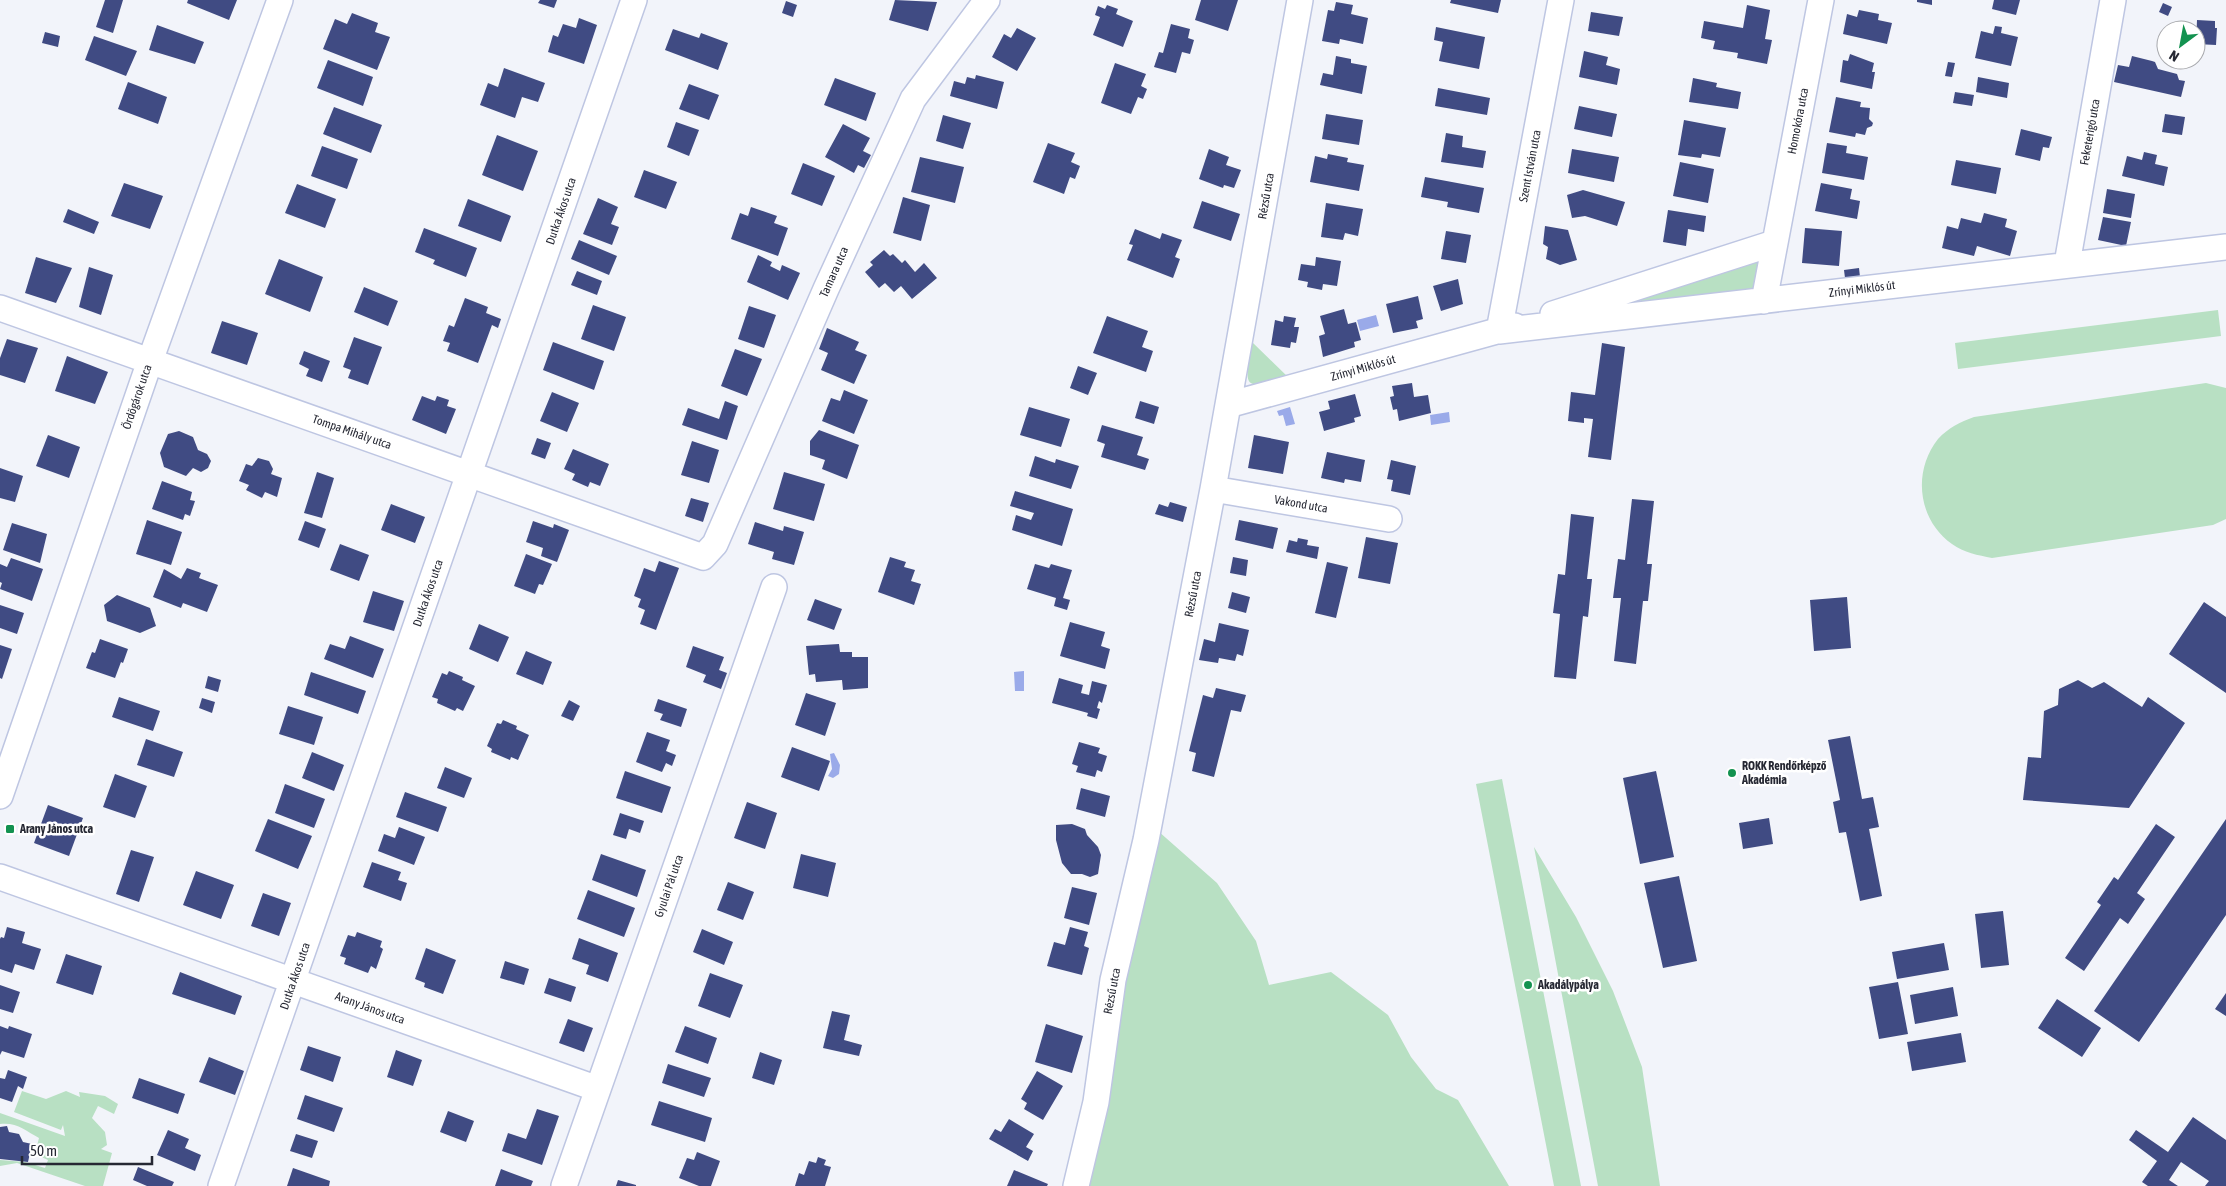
<svg xmlns="http://www.w3.org/2000/svg" width="2226" height="1186" font-family="'Asap Condensed',sans-serif">
	<rect width="100%" height="100%" fill="#f2f4fa"/>
	<path fill="#b8e0c3" d="M1761 258 1755 297 1640 309 1642 292Z
		M2218 310 2221 336 1958 369 1955 343Z
		M1252 342 1289 378C1242 389 1244 390 1252 342Z
		M2206 383 2226 388V519L2213 525 1992 558C1978 555 1964 553 1952 544 1918 520 1912 472 1938 439 1948 428 1960 422 1974 417Z
		M1502 779 1581 1186H1554L1476 784Z
		M1149 823 1217 883 1256 941 1269 985 1331 972 1388 1015 1411 1057 1436 1089 1458 1100 1509 1186H1076Z
		M1534 847 1576 917 1613 991 1642 1067 1660 1186H1598Z
		M22 1091 46 1099 66 1091 80 1097 79 1092 105 1096 118 1104 114 1114 98 1106 92 1118 105 1132 107 1145 101 1149 112 1153 103 1186H85L17 1163 0 1166V1160L25 1162 45 1168 48 1160 35 1154 39 1138C26 1131 17 1122 0 1124V1113L65 1136 63 1125 61 1130 14 1112Z"/>
	<path fill="#9aaae9" d="M1376 315 1379 326 1360 331 1357 320Z
		M1290 407 1295 424 1286 426 1283 415 1279 416 1277 411Z
		M1449 412 1450 422 1431 425 1430 415Z
		M1024 671V691H1015L1014 672Z
		M834 753 840 765 839 774 833 778 828 776 832 769 830 754Z"/>
	<path fill="#404b83" d="M105 0H123L113 33 96 27Z
		M188 0H237L229 20 187 3Z
		M540 0H557L554 8 538 3Z
		M895 0 937 2 928 31 889 20Z
		M1201 0H1238L1228 31 1195 20Z
		M1451 0H1501L1498 13 1450 3Z
		M1917 0H1932V5L1917 2Z
		M1994 0H2020L2016 15 1992 9Z
		M786 1 797 5 793 17 782 13Z
		M1336 2 1353 5 1351 14 1368 18 1363 44 1340 39 1339 44 1322 41 1328 10 1334 11Z
		M2163 3 2172 7 2168 16 2159 12Z
		M1107 5 1118 9 1116 14 1133 21 1123 47 1093 35 1100 17 1095 15 1098 6 1105 9Z
		M1747 5 1770 10 1765 39 1772 40 1767 64 1737 58 1738 53 1713 49 1715 41 1701 38 1704 21 1743 28Z
		M1859 10 1879 14 1878 20 1892 23 1887 44 1843 34 1847 14 1857 17Z
		M1591 12 1623 17 1619 36 1588 31Z
		M352 13 378 23 375 32 390 37 377 70 323 49 335 19 347 24Z
		M579 18 597 25 584 64 548 52 553 35 558 37 563 24 576 28Z
		M2197 20 2215 21V28H2217L2216 45 2196 44Z
		M1171 24 1190 29 1188 38 1194 40 1190 54 1182 52 1176 73 1154 67 1159 52 1163 53Z
		M157 25 204 42 195 64 149 50Z
		M1995 26 2002 27 2001 33 2018 37 2011 66 1975 58 1981 31 1993 34Z
		M1436 27 1485 37 1479 69 1439 61 1443 42 1434 40Z
		M1017 28 1036 38 1017 71 992 57 1004 34 1011 38Z
		M673 29 699 38 701 33 728 43 718 70 665 50Z
		M45 32 60 36 58 47 42 43Z
		M94 36 137 51 126 76 85 60Z
		M1584 51 1608 57 1606 65 1620 69 1617 85 1579 77Z
		M1850 54 1874 63 1872 72H1875L1872 89 1840 82 1843 60 1848 61Z
		M1336 56 1351 59V63L1367 66 1362 94 1320 85 1323 73 1333 75Z
		M2132 56 2152 61 2155 62 2158 69 2177 74 2179 80 2185 81 2181 97 2114 82 2118 65 2129 67Z
		M328 60 373 77 363 106 317 88Z
		M1948 62 1955 63 1952 77 1945 76Z
		M1115 63 1146 74 1141 86 1147 89 1143 99 1138 97 1131 114 1101 103Z
		M504 68 545 83 538 102 522 97 515 118 480 105 488 83 498 87Z
		M976 75 1004 82 997 109 950 96 954 81 965 84 967 77 975 79Z
		M1978 77 2009 83 2007 98 1976 92Z
		M835 78 876 93 866 121 824 105Z
		M1693 78 1717 83 1716 87 1741 92 1738 109 1689 102Z
		M128 82 167 97 158 124 118 109Z
		M689 84 719 95 709 120 679 109Z
		M1438 88 1490 98 1487 115 1435 106Z
		M1955 92 1974 95 1972 106 1953 103Z
		M1836 97 1861 102 1860 107 1870 108 1869 119 1873 123 1872 126 1867 128 1865 135 1856 133 1855 137 1829 132Z
		M1579 106 1617 114 1612 137 1574 129Z
		M334 107 382 125 371 153 323 134Z
		M1326 114 1363 120 1359 145 1322 139Z
		M2165 114 2185 117 2182 135 2162 132Z
		M943 115 971 123 963 149 936 141Z
		M1684 120 1726 128 1720 157 1702 154 1701 158 1678 155Z
		M676 122 699 130 689 156 667 147Z
		M843 124 870 138 863 151 871 155 864 168 858 165 854 173 825 157Z
		M2021 129 2052 137 2049 148 2043 147 2040 161 2015 155Z
		M1446 133 1463 136 1462 147 1486 151 1483 168 1441 162Z
		M497 135 538 151 523 191 482 175Z
		M1048 143 1075 153 1071 162 1080 166 1075 179 1070 177 1064 194 1033 182Z
		M1827 143 1847 146 1846 153 1868 157 1864 180 1822 173Z
		M322 146 358 159 347 189 311 176Z
		M1209 149 1229 157 1226 165 1241 170 1234 188 1224 185 1223 188 1199 179Z
		M1572 149 1619 157 1614 182 1568 173Z
		M2144 152 2157 155 2155 164 2168 167 2164 186 2122 176 2127 156 2142 160Z
		M1328 154 1348 158 1347 162 1364 165 1359 191 1310 182 1315 156 1327 159Z
		M920 157 964 167 955 203 911 192Z
		M1956 160 2001 168 1996 194 1951 185Z
		M1680 162 1714 169 1708 203 1673 196Z
		M803 163 835 176 822 206 791 194Z
		M644 170 677 182 666 209 634 197Z
		M1425 177 1484 188 1479 213 1447 207 1448 202 1421 197Z
		M124 183 163 196 150 229 111 216Z
		M1821 183 1852 189 1850 199 1860 201 1857 219 1815 211Z
		M297 184 336 199 325 228 285 213Z
		M2107 189 2135 194 2131 218 2103 213Z
		M1583 190 1625 202 1617 226 1585 216 1572 218 1567 195Z
		M903 197 930 205 921 241 893 233Z
		M598 198 618 207 611 224 619 227 612 245 583 234Z
		M468 199 511 216 501 242 458 226Z
		M1202 201 1240 214 1231 241 1193 228Z
		M1326 203 1363 209 1358 236 1345 233 1343 240 1321 237Z
		M751 207 777 216 774 223 788 228 778 256 731 239 740 213 748 216Z
		M68 209 99 222 94 234 63 222Z
		M1668 210 1706 216 1704 232 1688 229 1686 246 1663 242Z
		M1984 213 2007 219 2005 227 2017 231 2010 256 1977 246 1974 256 1942 248 1947 226 1958 229 1961 218 1981 223Z
		M2103 217 2131 222 2126 246 2098 240Z
		M1545 226 1568 230 1577 260 1560 265 1546 259 1548 247 1543 244Z
		M424 228 477 248 466 277 433 264 435 260 415 252Z
		M1805 228 1842 231 1839 266 1802 263Z
		M1135 229 1160 239 1162 233 1182 240 1175 257 1180 259 1173 278 1127 260 1133 245 1129 244Z
		M1446 231 1471 235 1466 263 1441 259Z
		M579 240 617 256 609 275 571 259Z
		M884 250 890 256 893 254 902 263 905 260 915 272 924 263 937 278 912 299 901 286 894 292 885 283 879 288 865 272 873 265 870 262Z
		M758 255 772 262 770 266 780 271 782 265 800 273 788 300 747 282Z
		M36 257 72 268 56 303 25 293Z
		M1316 257 1341 261 1337 286 1323 284 1322 290 1307 287 1308 282 1298 280 1301 264 1315 266Z
		M279 259 323 277 310 312 265 294Z
		M89 267 113 275 101 315 79 307Z
		M1859 268 1860 277 1845 278 1844 270Z
		M577 271 602 281 597 295 571 285Z
		M1458 279 1463 304 1441 311 1433 286Z
		M364 287 398 301 388 326 354 312Z
		M1418 296 1423 319 1416 321 1418 328 1393 333 1386 304Z
		M465 298 488 307 486 313 501 319 498 328 492 325 478 363 447 351 450 343 443 341 449 325 454 327Z
		M593 305 626 317 614 351 581 339Z
		M749 306 776 315 764 348 738 339Z
		M1344 309 1348 324 1356 322 1361 340 1354 342 1355 347 1323 357 1319 336 1325 334 1320 316Z
		M1107 316 1148 331 1142 347 1153 351 1146 372 1093 353Z
		M1284 316 1296 318 1294 327H1299L1296 343 1291 342 1290 348 1271 345 1275 320 1283 322Z
		M222 321 258 333 247 365 211 353Z
		M827 328 859 342 855 350 867 355 854 384 821 370 828 353 819 349Z
		M354 337 382 347 368 385 348 378 351 370 343 367Z
		M7 339 38 348 25 383 0 375V358Z
		M553 342 604 361 594 390 543 370Z
		M1602 343 1625 347 1611 460 1588 457 1593 419 1584 418V423L1568 421 1571 392 1595 395Z
		M735 349 762 359 747 396 721 386Z
		M304 351 330 361 322 382 306 376 309 369 299 364Z
		M67 356 108 372 95 404 55 391Z
		M1078 366 1097 373 1088 395 1070 388Z
		M1412 383 1414 397 1428 395 1431 413 1399 421 1397 409 1393 410 1390 397 1394 396 1392 386Z
		M844 390 868 400 854 434 822 421 831 398 840 401Z
		M552 392 579 403 567 432 540 421Z
		M1355 394 1361 416 1354 418 1355 422 1324 431 1319 412 1330 409 1328 401Z
		M422 396 435 401 437 396 449 400 447 406 456 409 446 434 412 420Z
		M725 401 738 406 727 440 682 425 688 408 719 419Z
		M1140 401 1159 407 1154 424 1135 418Z
		M1029 407 1070 419 1061 447 1020 435Z
		M1102 425 1143 437 1137 455 1149 459 1145 470 1101 457 1105 444 1097 441Z
		M819 430 859 445 847 479 822 469 825 460 810 455V441Z
		M179 431 193 437 198 450 207 454 211 461 208 468 201 472 193 468 186 476 164 467 160 453 168 434Z
		M48 435 80 447 69 478 36 466Z
		M1254 435 1289 442 1283 474 1248 468Z
		M537 438 551 443 545 459 531 454Z
		M692 441 719 450 709 483 681 475Z
		M573 449 609 464 600 486 590 482 588 487 572 480 575 474 564 469Z
		M1327 452 1365 460 1361 482 1345 479 1344 483 1321 478Z
		M1035 456 1055 463 1056 459 1079 466 1071 489 1029 476Z
		M258 458 269 461 273 469 271 474 282 478 277 497 265 492 262 498 246 490 249 485 239 481 246 464 252 466Z
		M1391 460 1416 466 1410 495 1391 491 1393 480 1387 479Z
		M0 468 23 476 15 502 0 498Z
		M317 472 334 478 322 518 304 513Z
		M784 472 825 484 814 521 773 509Z
		M162 481 192 492 190 500 195 501 190 516 185 514 183 520 152 509Z
		M1015 491 1073 509 1062 546 1012 530 1016 515 1031 520 1034 513 1010 506Z
		M691 498 709 503 703 522 685 516Z
		M1632 499 1654 501 1647 564H1652L1648 601H1643L1636 664 1614 661 1621 598H1613L1618 559 1625 560Z
		M1170 502 1187 507 1183 522 1155 514 1159 504 1168 507Z
		M391 504 425 517 415 543 381 530Z
		M1571 514 1594 517 1587 579H1592L1588 617 1583 616 1576 679 1554 677 1560 614 1553 613 1558 574 1565 575Z
		M147 520 182 532 171 565 136 554Z
		M1239 520 1278 528 1273 549 1235 540Z
		M305 521 326 529 319 548 298 540Z
		M533 521 553 528 554 524 569 530 557 562 541 556 543 548 526 542Z
		M755 522 783 531 784 526 804 532 794 565 772 559 774 552 748 544Z
		M12 523 47 534 40 563 3 550Z
		M1366 537 1398 543 1390 584 1358 578Z
		M1298 538 1308 540 1307 545 1319 547 1317 559 1286 552 1289 540 1297 542Z
		M340 544 369 555 359 581 330 570Z
		M526 554 552 564 543 585 539 584 535 594 514 586Z
		M890 557 906 562 904 567 915 570 911 581 921 584 914 605 878 592Z
		M1233 557 1248 560 1246 576 1230 573Z
		M11 558 43 569 32 601 0 589 2 583 0 582V564L7 567Z
		M659 561 679 568 656 630 640 624 645 610 638 607 641 599 634 596 644 568 655 572Z
		M1327 562 1348 567 1336 618 1315 613Z
		M1035 564 1049 568 1051 564 1072 570 1063 598 1070 600 1067 610 1054 606 1056 598 1027 589Z
		M187 568 201 573 199 578 218 585 207 612 183 603 181 608 153 597 164 569 181 579Z
		M373 591 404 601 394 631 363 622Z
		M1232 592 1250 597 1246 613 1228 608Z
		M117 595 150 608 156 626 140 633 107 621 104 605Z
		M1847 597 1851 648 1814 651 1810 600Z
		M815 599 842 609 834 630 807 620Z
		M2204 602 2226 617V693L2169 654Z
		M0 605 24 613 17 634 0 628Z
		M1070 622 1105 632 1101 646 1110 649 1105 669 1060 656Z
		M1219 623 1249 630 1243 656 1237 654 1235 661 1219 658 1218 663 1199 660 1204 639 1215 642Z
		M479 624 509 637 498 662 469 649Z
		M350 636 384 649 373 678 324 659 330 644 345 649Z
		M100 639 128 649 123 663 121 662 115 678 86 668 92 652 95 653Z
		M839 644 840 652H852V657H868V688L843 690 842 680 816 682 815 674 809 675 806 646Z
		M0 645 12 649 2 679 0 678Z
		M693 646 724 657 719 670 727 673 721 689 703 682 706 675 686 667Z
		M526 651 552 662 543 685 516 674Z
		M449 671 463 677 462 680 475 686 463 711 457 708 455 711 437 703 438 699 432 697 442 673 447 675Z
		M311 672 366 691 358 714 304 695Z
		M208 676 221 680 218 692 205 688Z
		M1059 678 1083 685 1081 693 1089 695 1092 681 1107 685 1102 703 1099 701 1097 708 1100 709 1097 719 1087 716 1088 713 1052 703Z
		M2078 680 2092 688 2104 682 2142 707 2148 697 2185 723 2129 808 2023 800 2028 757 2041 758 2044 711 2058 705 2059 689Z
		M1216 688 1246 695 1241 712 1231 710 1214 777 1192 771 1196 753 1189 751 1203 695 1213 698Z
		M806 693 836 703 825 736 795 725Z
		M119 697 160 711 153 731 112 717Z
		M202 698 215 702 212 713 199 708Z
		M658 699 687 709 681 727 660 720 663 714 654 711Z
		M569 700 580 706 573 721 561 716Z
		M288 706 323 717 314 745 279 734Z
		M503 720 517 726 516 729 529 735 518 760 511 757 510 760 491 752 492 749 487 746 497 723 501 724Z
		M647 732 670 740 666 751 676 755 672 766 666 763 662 772 636 762Z
		M1850 736 1862 799 1873 797 1879 827 1869 829 1882 896 1860 901 1846 832 1839 833 1833 802 1840 800 1828 740Z
		M146 739 183 752 174 777 137 765Z
		M1079 742 1100 748 1098 753 1107 756 1102 772 1097 770 1095 777 1076 772 1078 766 1072 764Z
		M792 747 830 761 819 791 781 777Z
		M312 752 344 765 334 791 302 778Z
		M445 767 472 778 464 798 437 788Z
		M625 771 671 787 662 813 616 798Z
		M1656 771 1674 857 1640 864 1623 778Z
		M115 774 147 786 135 818 103 807Z
		M285 784 325 799 314 828 275 813Z
		M1081 788 1110 796 1105 817 1076 809Z
		M405 792 447 807 438 832 396 817Z
		M747 802 777 813 765 849 734 838Z
		M48 805 83 818 69 856 34 843Z
		M620 813 644 821 640 833 629 829 626 839 613 835Z
		M1769 818 1773 844 1743 849 1739 823Z
		M268 819 312 836 298 869 255 851Z
		M2226 819V915L2139 1042 2094 1011Z
		M1072 824 1085 829 1087 835 1098 847 1101 855 1098 874 1090 877 1082 874H1071L1062 863 1056 840V825Z
		M2156 824 2175 837 2137 893 2145 899 2128 924 2120 918 2084 971 2065 958 2101 905 2097 902 2114 877 2118 880Z
		M399 827 425 837 414 865 378 851 384 834 395 838Z
		M131 850 154 857 139 902 116 894Z
		M601 854 646 870 637 897 592 880Z
		M801 854 836 863 828 897 793 888Z
		M372 862 401 872 398 880 407 883 401 901 363 887Z
		M196 871 234 885 221 919 183 905Z
		M1679 876 1697 961 1663 968 1644 883Z
		M728 882 754 892 743 920 717 910Z
		M1072 887 1097 893 1089 925 1064 918Z
		M588 890 635 908 624 937 577 919Z
		M263 893 291 903 279 936 251 926Z
		M2003 911 2009 965 1981 968 1975 914Z
		M7 927 25 932 22 943 41 949 34 970 15 964 12 973 0 969V939L1 937 4 938Z
		M1070 927 1088 932 1084 946 1089 948 1082 975 1047 966 1054 942 1065 945Z
		M702 929 733 942 724 965 693 952Z
		M357 932 382 941 380 947 383 949 376 969 371 966 368 973 344 964 346 958 340 956 348 935 355 937Z
		M579 938 618 953 608 982 586 974 589 965 572 959Z
		M1944 943 1949 970 1897 979 1892 952Z
		M426 948 456 960 443 994 424 987 425 983 415 979Z
		M66 954 102 966 93 995 56 983Z
		M505 961 529 969 524 985 500 978Z
		M180 972 242 996 235 1015 172 994Z
		M710 973 743 985 730 1018 698 1006Z
		M549 978 576 987 571 1002 544 993Z
		M1898 982 1908 1034 1879 1039 1869 987Z
		M0 985 20 992 13 1013 0 1009Z
		M1953 987 1958 1016 1915 1024 1910 995Z
		M2226 993V1016L2215 1009Z
		M2057 999 2101 1028 2082 1057 2038 1028Z
		M832 1011 850 1015 844 1040 862 1045 859 1056 823 1048Z
		M568 1019 593 1028 584 1052 559 1043Z
		M1046 1024 1083 1036 1072 1073 1035 1062Z
		M0 1026 8 1029 9 1026 32 1034 24 1058 2 1051 0 1055Z
		M685 1026 717 1038 708 1064 675 1052Z
		M1961 1033 1966 1062 1912 1071 1907 1042Z
		M308 1046 341 1057 333 1082 300 1070Z
		M396 1050 422 1060 413 1086 387 1077Z
		M760 1052 782 1060 774 1085 752 1078Z
		M209 1057 244 1071 235 1095 199 1082Z
		M668 1064 711 1078 704 1097 662 1083Z
		M8 1070 27 1077 23 1089 18 1086 12 1102 0 1098V1078L5 1079Z
		M1037 1071 1063 1086 1043 1120 1024 1109 1027 1103 1021 1099Z
		M139 1078 185 1094 178 1114 132 1098Z
		M305 1095 343 1108 334 1132 297 1119Z
		M659 1101 712 1118 705 1142 651 1125Z
		M537 1109 559 1116 542 1165 502 1151 508 1133 526 1139Z
		M448 1111 474 1121 466 1142 440 1132Z
		M2193 1117 2226 1140V1186H2205L2209 1181 2181 1162 2169 1180 2178 1186H2148L2142 1182 2157 1161 2129 1140 2136 1130 2168 1152Z
		M1009 1119 1034 1134 1026 1147 1033 1151 1028 1161 989 1139 995 1129 1001 1132Z
		M7 1126 9 1132 19 1134 23 1142 32 1144 28 1162 0 1159V1127Z
		M168 1130 189 1139 185 1148 201 1155 195 1171 157 1155Z
		M296 1134 318 1141 312 1158 290 1151Z
		M697 1152 720 1161 711 1186H699L679 1178 687 1158 694 1160Z
		M818 1157 826 1160 824 1165 831 1167 825 1186H795L799 1173 804 1175 809 1161 816 1163Z
		M138 1167 174 1182 172 1186H147L133 1180Z
		M293 1168 330 1181 329 1186H287Z
		M501 1169 533 1181 531 1186H495Z
		M1014 1170 1048 1184 1047 1186H1007Z
		M618 1180 636 1185V1186H616Z"/>
	<g fill="none" stroke-linecap="round" stroke-linejoin="round">
		<defs>
			<path id="minor" d="M2067 264 2113 0
				M1764 301 1821 0
				M0 308 703 557 715 544 826 289 913 99 987 0
				M1553 314 1774 243
				M1499 331 2226 247
				M1499 331 1561 0
				M1228 405 1515 326
				M1213 489 1389 519
				M0 796 150 361 280 0
				M0 877 598 1089
				M221 1186 634 0
				M564 1186 774 587
				M1076 1186 1096 1102 1113 980 1146 840 1213 489 1300 0"/>
		</defs>
		<use href="#minor" stroke="#bec6e2" stroke-width="28"/>
		<use href="#minor" stroke="#fff" stroke-width="25"/>
	</g>
	<g fill="#139250" stroke="#fff" stroke-width="2">
		<circle cx="1732" cy="773" r="5"/>
		<rect x="5" y="824" width="10" height="10" rx="2.5"/>
		<circle cx="1528" cy="985" r="5"/>
	</g>
	<g text-anchor="middle" stroke-width="5" stroke-linejoin="round" paint-order="stroke">
		<g font-size="12" fill="#262833" stroke="#fff">
			<text transform="translate(1798 121) rotate(-79)" y="4">Homokóra utca</text>
			<text transform="translate(2090 132) rotate(-80)" y="4">Feketerigó utca</text>
			<text transform="translate(1530 166) rotate(-79)" y="4">Szent István utca</text>
			<text transform="translate(1266 196) rotate(-80)" y="4">Rézsű utca</text>
			<text transform="translate(561 211) rotate(-71)" y="4">Dutka Ákos utca</text>
			<text transform="translate(834 272) rotate(-66)" y="4">Tamara utca</text>
			<text transform="translate(1862 289) rotate(-7)" y="4">Zrínyi Miklós út</text>
			<text transform="translate(1363 368) rotate(-16)" y="4">Zrínyi Miklós út</text>
			<text transform="translate(137 397) rotate(-71)" y="4">Ördögárok utca</text>
			<text transform="translate(352 432) rotate(19)" y="4">Tompa Mihály utca</text>
			<text transform="translate(1301 504) rotate(10)" y="4">Vakond utca</text>
			<text transform="translate(428 593) rotate(-71)" y="4">Dutka Ákos utca</text>
			<text transform="translate(1193 594) rotate(-79)" y="4">Rézsű utca</text>
			<text transform="translate(669 886) rotate(-71)" y="4">Gyulai Pál utca</text>
			<text transform="translate(295 976) rotate(-71)" y="4">Dutka Ákos utca</text>
			<text transform="translate(1112 991) rotate(-79)" y="4">Rézsű utca</text>
			<text transform="translate(370 1008) rotate(20)" y="4">Arany János utca</text>
		</g>
		<g font-size="12" font-weight="bold" fill="#262833" stroke="#fff" text-anchor="start">
			<text x="1742" y="770">ROKK Rendőrképző<tspan x="1742" dy="14">Akadémia</tspan></text>
			<text x="20" y="833">Arany János utca</text>
			<text x="1538" y="989">Akadálypálya</text>
		</g>
	</g>
	<g transform="translate(2181 45) rotate(212)"><circle r="24" fill="#ffffff" stroke="#a8a9ad"/>
	<path d="M0-4L9 19L0 12L-9 19Z" fill="#139250"/>
	<text y="-8" font-size="14" font-weight="bold" text-anchor="middle" fill="#262833">N</text>
	</g>
	<path d="M22 1156v8h130v-8" fill="none" stroke="#262833" stroke-width="2.5"/>
	<text x="30" y="1156" font-size="15" fill="#262833" stroke="#ffffff" stroke-width="4" paint-order="stroke">50 m</text>
</svg>
